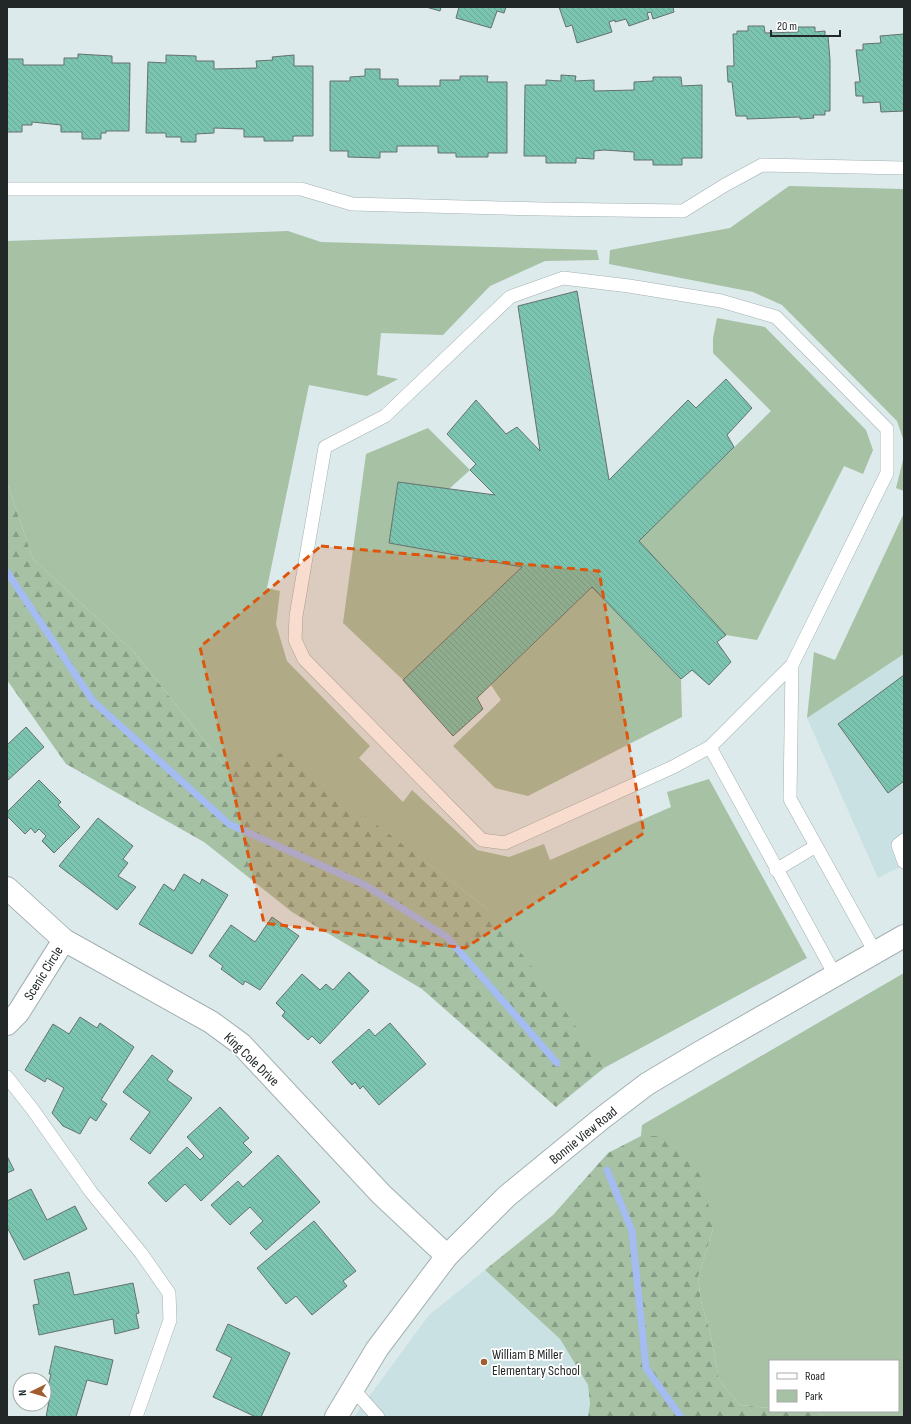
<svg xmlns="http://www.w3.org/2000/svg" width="911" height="1424" font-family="'Sofia Sans Condensed',sans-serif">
	<defs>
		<pattern id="forest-firs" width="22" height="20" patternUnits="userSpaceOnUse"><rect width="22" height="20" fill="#a6c1a4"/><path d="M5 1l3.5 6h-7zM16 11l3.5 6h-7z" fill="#879d86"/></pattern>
		<pattern id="building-back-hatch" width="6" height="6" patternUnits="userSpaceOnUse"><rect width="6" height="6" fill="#7bc4af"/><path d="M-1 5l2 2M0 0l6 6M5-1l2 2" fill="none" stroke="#6aa897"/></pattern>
	</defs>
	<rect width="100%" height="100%" fill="#ddeaec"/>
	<path fill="#cae1e3" d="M904 654V865L878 878 807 718Z
		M485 1270 560 1339 588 1385 590 1407 588 1417H354L429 1315Z"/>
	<path fill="#a6c1a4" d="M789 186 904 189V442L897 421 782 305 753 292 609 264 610 250 730 228Z
		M288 231 321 242 597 250 599 260 545 261 490 286 443 335 381 333 377 375 398 379 367 396 309 385 267 588 280 591 276 624 287 661 370 746 359 758 403 802 412 790 477 850 509 857 544 844 550 860 671 807 667 792 709 779 807 958 604 1068 484 906 282 754 223 764 134 652 33 559 7 483V241Z
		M717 318 765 327 866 430 873 450 863 474 844 466 757 640 726 635 639 541 771 411 713 353V338Z
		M428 428 470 470 449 489 398 482 389 543 522 567 403 680 343 623 366 454Z
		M904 456V491L896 488Z
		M904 513V654L807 718 814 652 835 660Z
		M592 587 681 679 682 717 528 796 495 788 453 746 501 700 491 685Z
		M904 973V1417H825L817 1412 801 1411H898V1361H770V1408L740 1405 719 1380 710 1331 701 1301 698 1277 713 1229 663 1136H641L642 1125Z"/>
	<path fill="url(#forest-firs)" d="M7 483 33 559 134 652 223 764 282 753 484 906 554 995 604 1068 556 1107 422 989 292 912 204 842 66 764 7 680Z
		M641 1136H663L689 1158 704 1182 713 1229 698 1277 701 1301 710 1331 719 1380 740 1405 770 1408V1411L817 1412 825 1417H588L590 1404 588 1385 560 1339 485 1270 553 1215 608 1153Z"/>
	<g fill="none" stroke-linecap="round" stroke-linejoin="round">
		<path stroke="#a4bcf1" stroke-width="7" d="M7 572 93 701 229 824 365 885 447 937 557 1063
			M607 1170 632 1231 646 1368 681 1417"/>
	</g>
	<path fill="url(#building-back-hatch)" stroke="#65716d" d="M426 7H441L440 11Z
		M457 7H506L504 13 497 11 491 28 456 18 459 7Z
		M559 7H673L674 12 653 19 651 12 647 13 649 19 629 26 626 19 615 22V20L609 22 612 32 577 43 572 25 566 27Z
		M748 26H764L765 33 798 32V27H815V32L825 31V36H828L830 60V111H825V115H813L814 118 800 119V117L747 119V116H736L732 82H728L727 66H734L733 34H737V31H748Z
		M904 34V111L881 112 880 102 863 103V96H856L855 82H860L856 50H863V44L881 43 880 36Z
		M78 54 112 56V63H130L129 131H106V133H101V139H82V132H61V125L32 122V125H22V132H7V59H23V65H64V58H78Z
		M166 55 196 56V61H214V69L257 68 256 61 273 60 272 57 294 55V66H313V136H293V141H264V137H244V129L214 128V133L196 134V142H181V137H166V133H146L148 62 166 63Z
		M365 69H380V79H398V86H440V80H460V76H488L487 82H507V153H488V157H456V153H438V146H397V152H380V158L348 157V151H330V81H350V77L365 76Z
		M561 75 576 76 575 81 594 80V91L634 90V82L653 81V77H681L682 86 702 85V158H682V165H653V160H634V152L604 150 594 151V159L576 158V163H546V156H524L525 85H546V80L561 81Z
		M577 291 609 480 688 400 696 408 726 379 752 408 727 435 734 447 639 541 726 635 717 642 731 662 709 685 692 670 681 679 592 587 477 698 483 709 453 736 403 680 522 567 389 543 398 482 495 495 470 470 476 464 447 434 476 400 506 434 517 427 540 451 518 306Z
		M904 675V781L888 793 838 724Z
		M26 727 44 747 7 781V745Z
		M39 780 61 802 58 805 80 827 54 853 42 841 46 836 39 829 35 833 31 828 25 834 7 816V812Z
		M98 818 133 846 123 859 128 863 118 876 136 887 117 910 59 866Z
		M184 874 200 884 202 879 228 895 192 954 139 924 164 884 174 891Z
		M272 917 299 936 260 990 245 981 243 985 221 969 223 966 209 956 231 925 255 942Z
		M349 972 369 991 320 1044 312 1036 308 1040 282 1016 285 1012 276 1003 302 974 320 990 326 984 333 990Z
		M80 1017 97 1028 100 1023 134 1047 101 1100 107 1104 96 1121 90 1117 80 1134 63 1126 52 1113 64 1088 47 1078 45 1082 25 1070 53 1024 69 1034Z
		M390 1023 426 1064 379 1105 363 1086 360 1089 355 1082 352 1085 332 1062 369 1029 375 1036Z
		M152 1055 173 1071 167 1080 192 1098 150 1154 130 1139 150 1112 123 1092Z
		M220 1107 249 1138 243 1143 252 1152 201 1201 185 1184 166 1202 148 1183 187 1147 200 1160 204 1156 187 1137Z
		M278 1155 320 1202 266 1250 250 1233 263 1221 250 1207 230 1225 211 1205 238 1181 243 1187Z
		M7 1156 14 1170 7 1173Z
		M31 1189 47 1220 75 1206 87 1229 24 1260 7 1227V1201Z
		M314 1221 356 1271 343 1281 347 1286 312 1315 296 1296 286 1304 257 1268Z
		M69 1272 74 1295 133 1283 139 1313 136 1314 139 1328 115 1334 113 1319 39 1335 33 1305 39 1304 34 1280Z
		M228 1324 290 1353 261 1417H256L213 1397 232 1358 216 1350Z
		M55 1346 113 1360 107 1385 87 1380 76 1417H46L50 1396 46 1395 51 1374H49Z"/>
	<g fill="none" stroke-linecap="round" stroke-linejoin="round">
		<defs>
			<path id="service" d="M7 189H301L352 204 541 209 683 211 725 185 762 165 904 168
				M792 665 710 747 673 767 505 843 482 840 304 659 295 640 296 616 325 447 385 416 510 297 563 278 629 286 721 301 776 317 887 429V473L792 665 790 799 875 952
				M710 747 835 975
				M904 840 898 845 904 862
				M776 870 816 846
				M7 1077 33 1110 91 1192 141 1253 169 1293 170 1320 136 1417
				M353 1389 378 1417"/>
			<path id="minor" d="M7 888 64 940 211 1022 241 1044 381 1194 447 1256
				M7 1024 18 1013 64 940"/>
			<path id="tertiary" d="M336 1417 377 1349 447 1256 507 1196 601 1119 647 1084 699 1053 904 936"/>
		</defs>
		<use href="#service" stroke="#a3b0b1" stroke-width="14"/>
		<use href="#minor" stroke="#a3b0b1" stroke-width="24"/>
		<use href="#tertiary" stroke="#a3b0b1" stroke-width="24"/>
		<use href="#service" stroke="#fff" stroke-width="13"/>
		<use href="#minor" stroke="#fff" stroke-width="22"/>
		<use href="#tertiary" stroke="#fff" stroke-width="22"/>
	</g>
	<path fill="#de560d" fill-opacity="0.2" stroke="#de560d" stroke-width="3" stroke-dasharray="8 5" stroke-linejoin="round" d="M321 546 599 571 644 833 465 948 264 923 200 647Z"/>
	<circle fill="#a15c30" stroke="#fff" stroke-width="1.5" cx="484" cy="1362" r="4"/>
	<g text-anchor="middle" stroke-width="3.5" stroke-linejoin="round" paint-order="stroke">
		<g font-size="14" fill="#222728" stroke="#fff">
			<text transform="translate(43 973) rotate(-58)" y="5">Scenic Circle</text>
			<text transform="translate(252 1059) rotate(44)" y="5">King Cole Drive</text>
			<text transform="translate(583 1135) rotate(-39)" y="5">Bonnie View Road</text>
		</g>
		<g font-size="14" fill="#222728" stroke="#fff" text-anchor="start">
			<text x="492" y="1359">William B Miller<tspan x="492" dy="16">Elementary School</tspan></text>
		</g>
	</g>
	<rect width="911" height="1424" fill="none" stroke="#222728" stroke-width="16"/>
	<rect x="769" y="1360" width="130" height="52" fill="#ffffff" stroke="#a7a9a9"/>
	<rect x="777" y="1373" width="20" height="6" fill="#ffffff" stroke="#a7a9a9"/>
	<text x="805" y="1380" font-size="12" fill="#222728">Road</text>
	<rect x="777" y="1390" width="20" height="12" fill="#a6c1a4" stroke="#a7a9a9"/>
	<text x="805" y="1400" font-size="12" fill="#222728">Park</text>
	<g transform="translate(32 1392) rotate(265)"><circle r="19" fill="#ffffff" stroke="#a7a9a9"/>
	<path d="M0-3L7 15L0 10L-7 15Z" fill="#a15c30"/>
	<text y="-6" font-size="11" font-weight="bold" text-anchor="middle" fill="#222728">N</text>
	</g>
	<path d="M771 30v6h69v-6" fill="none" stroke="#222728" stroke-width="2"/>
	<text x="777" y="30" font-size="12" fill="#222728" stroke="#ffffff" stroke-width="3" paint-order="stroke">20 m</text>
</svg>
